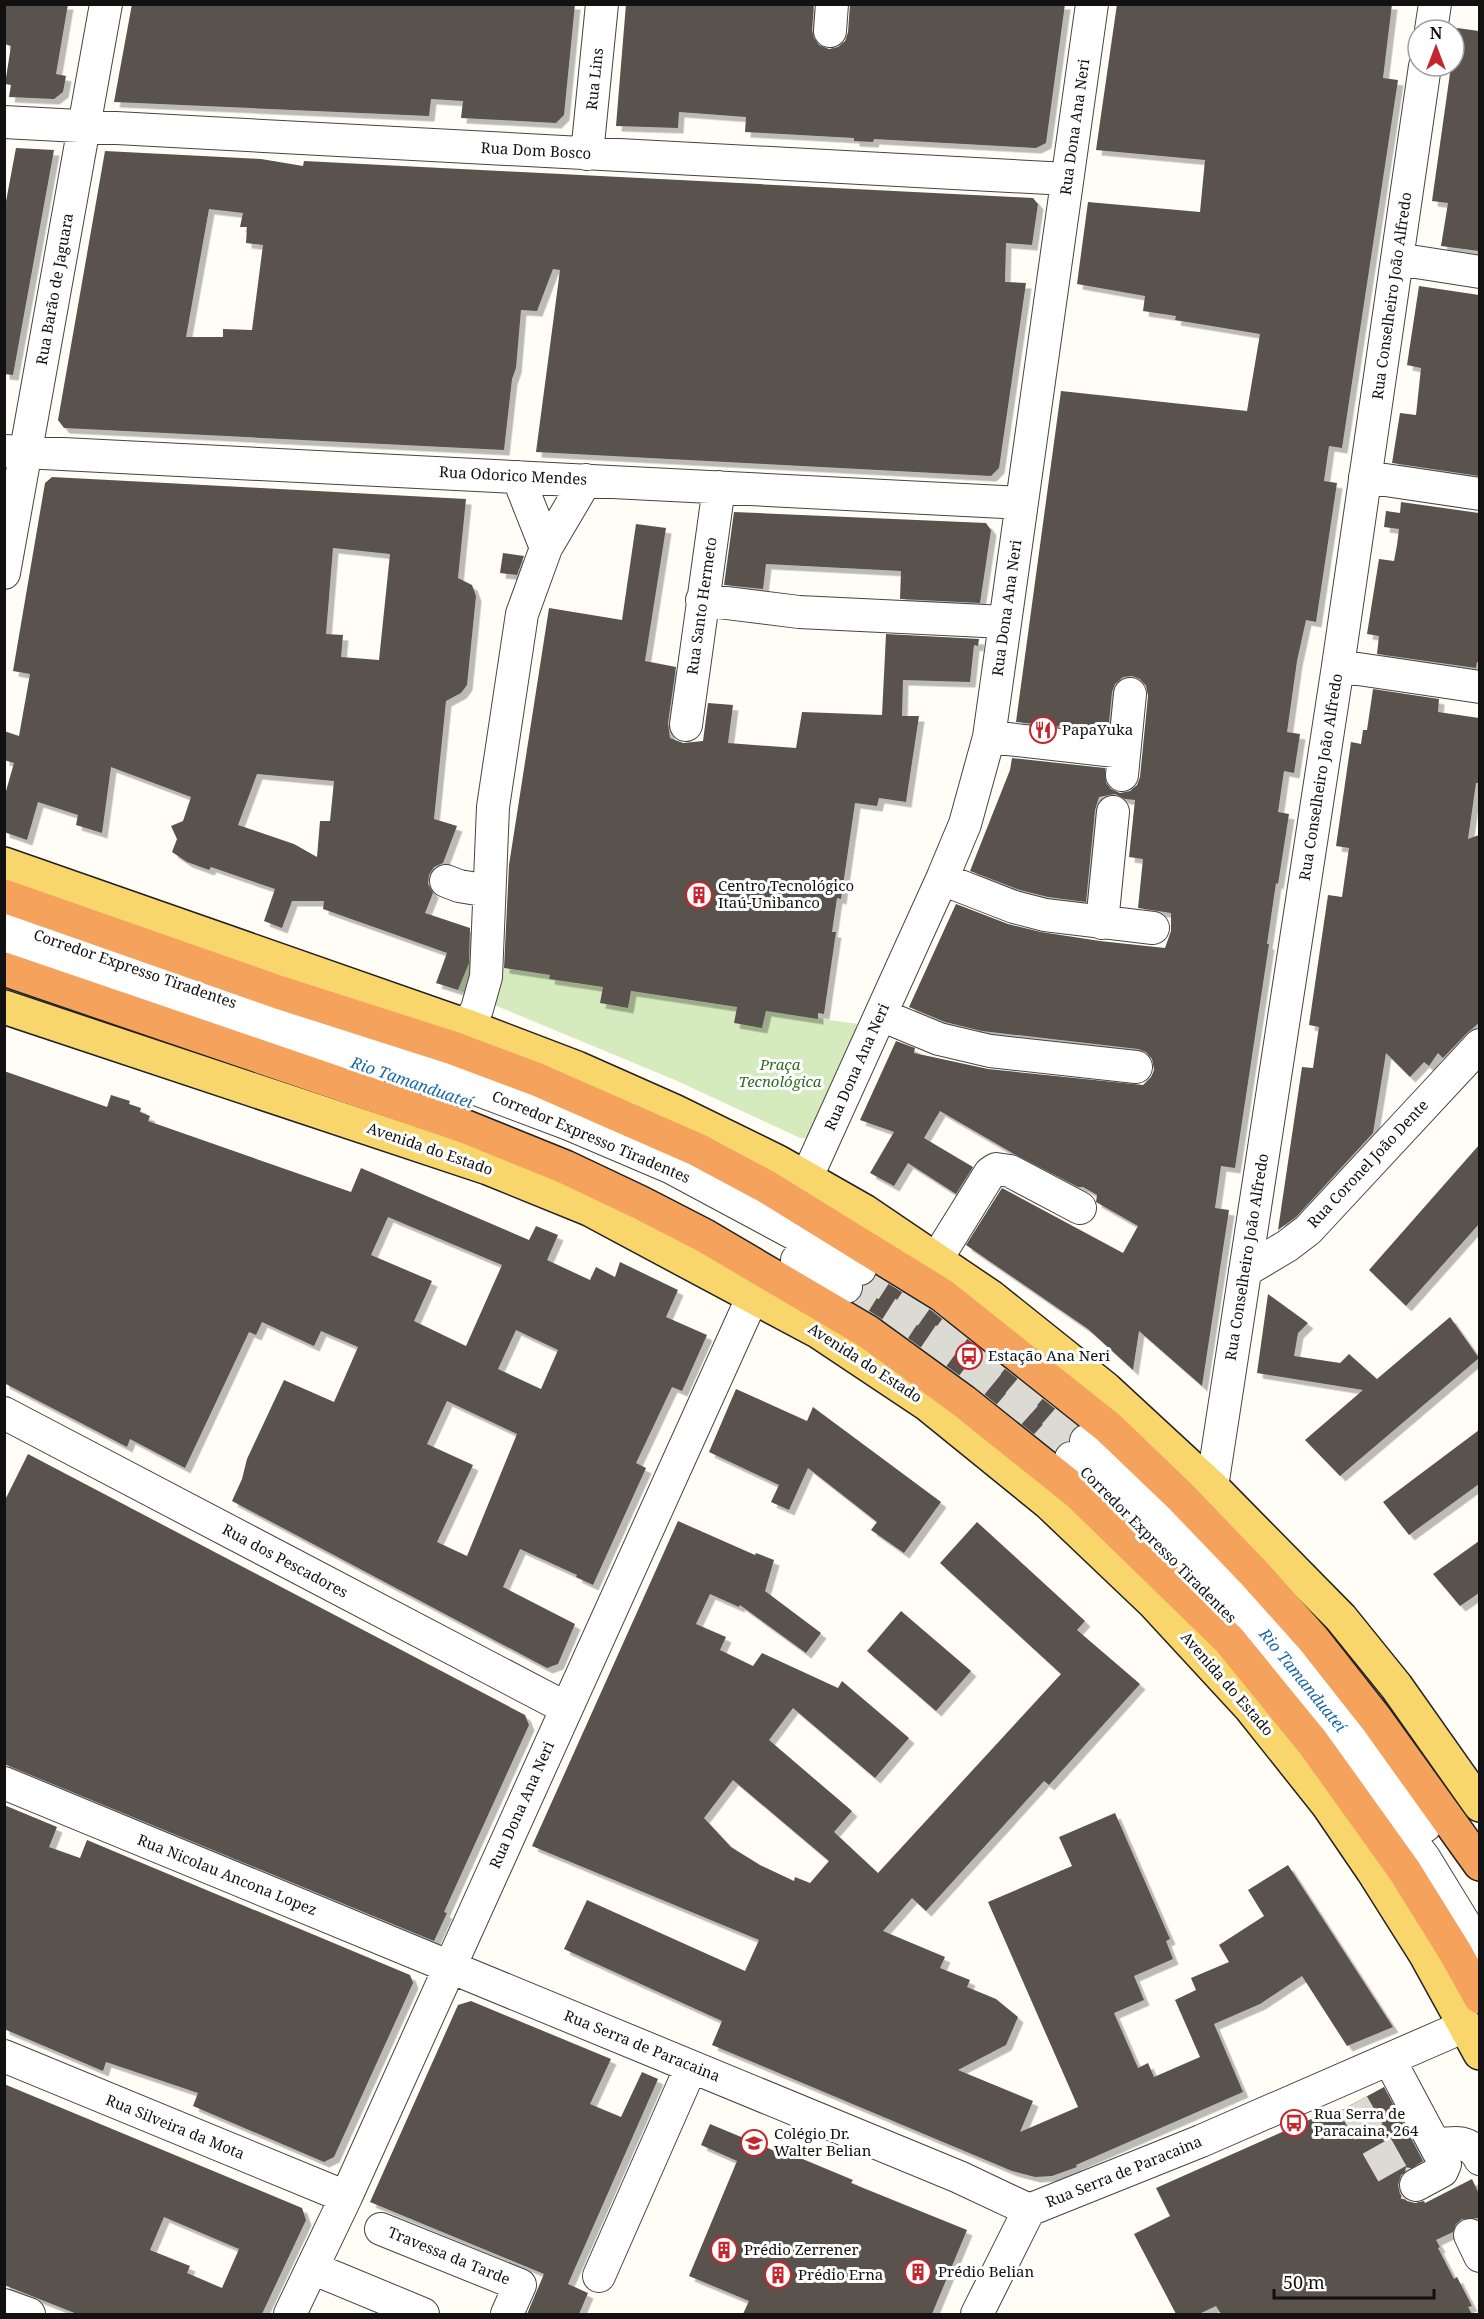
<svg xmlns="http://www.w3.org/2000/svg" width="1484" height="2319" font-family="'Noto Serif',serif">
	<defs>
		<filter id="shadow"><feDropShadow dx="5.5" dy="5.5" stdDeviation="0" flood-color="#0004"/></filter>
	</defs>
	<rect width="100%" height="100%" fill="#fffdf5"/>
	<path fill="#d5ebbd" d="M469 960 494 967 550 975 549 979 603 987 601 1003 628 1007 631 991 737 1007 734 1023 762 1027 766 1011 858 1024 807 1138H800L675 1080 458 990Z"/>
	<path fill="#5a524d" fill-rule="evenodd" filter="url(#shadow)" d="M4 4H68L56 74 66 76 63 92 54 99 9 97 11 85 5 84 11 46 4 44Z
		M132 4H575L564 115 556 123 461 118 463 101 431 99 429 116 114 102Z
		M626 4H814L812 30 814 38 819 45 829 49 838 47 845 41 848 32 850 4H1065L1046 143 1036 148 874 139 873 142 854 141V138L745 132 746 117 679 112 678 128 616 126Z
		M1117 4H1392L1383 78 1398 80 1342 448 1329 446 1324 481 1337 483 1316 622 1306 620 1297 661 1287 732 1300 734 1294 773 1284 771 1278 812 1289 814 1278 884 1276 883 1267 944H1269L1235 1168 1221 1166 1215 1208 1229 1210 1202 1386 1139 1331 1133 1370 1088 1329 966 1245 1002 1188 1123 1253 1138 1226 1096 1202 1097 1195 1083 1187H1078L1014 1154 940 1111 924 1138 973 1167 956 1194 908 1163 894 1186 870 1173 894 1132 860 1120 896 1041 915 1048 914 1053 988 1069 1143 1085 1151 1077 1154 1070 1152 1059 1146 1052 1138 1049 982 1031 945 1022 909 1007 956 904 1008 924 1041 932 1100 941 1165 948 1171 931V913L1138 908 1143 859 1129 857 1135 800 1125 799 1115 794 1099 797 1095 810 1086 902 1048 897 1020 890 970 871 1010 770 1012 758 1105 768 1106 783 1111 789 1120 793 1130 791 1137 785 1140 777 1148 696 1146 686 1140 679 1132 676 1123 677 1115 684 1112 692 1108 732 1016 722 1061 391 1247 411 1260 334 1175 320 1176 316 1143 311 1145 296 1077 284 1088 202 1200 212 1205 160 1096 150Z
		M1457 28 1479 31V251L1441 246 1448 203 1432 201 1451 66H1454Z
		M16 148 54 150 13 375 4 374V212Z
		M105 151 261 159 303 166 304 161 1033 198 1038 204 1032 245 1006 243 1005 282 1026 283 999 468 991 476 536 452 560 270 553 269 537 311 521 310 516 368 512 379 504 450 64 428 58 420ZM209 209 243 213 240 227H247L246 243 263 245 252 330 223 329V337H186Z
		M1419 286 1479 295V476L1392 463 1400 413 1416 415 1421 368 1407 365Z
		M52 477 466 499 458 578 472 585 476 596 467 685 461 693 446 701 434 819 457 826 443 863 434 867 429 875 428 884 433 893 425 913 470 928 469 963 458 990 436 983 447 953 323 909 324 901H292L282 928 264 921 275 889 211 867 209 870 187 862 172 852 177 839 171 826 183 821 191 797 111 767 102 833 76 825 78 815 38 802 27 840 4 832V798L14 763 4 760V731L19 736 30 674 13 671 45 483ZM333 548 390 554 379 660 341 657 343 635 326 634ZM257 774 334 781 330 821H320L317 857 294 844 238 825Z
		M1401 502 1479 513V662H1477L1476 668 1377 654 1379 636 1367 634 1379 559 1394 561 1397 545 1399 529 1384 527 1386 511 1400 513Z
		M734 512 986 523 991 530 980 603 900 599 901 571 766 564 763 589 724 585Z
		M636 524 666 528 645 661 676 667 668 723 670 738 683 743 703 741 708 703 733 705 728 743 796 748 802 712 882 715 886 634 979 639 978 646 974 645 970 682 903 680 902 716H919L906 802 879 798 877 806 855 803 841 899 837 898 832 932H836L824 1014 818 1013V1019L766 1011 762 1028 734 1023 737 1007 631 991 628 1008 600 1003 603 987 549 979 550 975 504 968 509 865 549 608 622 620Z
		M503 553 524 556 517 575 500 573Z
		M1373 689 1439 699 1438 712 1479 718V783H1476L1468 839 1479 835V1023L1467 1033 1443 1058 1438 1053 1429 1066 1424 1062 1410 1077 1386 1053 1373 1133 1296 1217 1278 1230 1302 1067 1313 1068 1319 1027 1309 1025 1328 895 1342 897 1349 848 1336 846 1351 742 1361 744 1363 730H1367Z
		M4 1071 107 1107 111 1095 130 1101 129 1104 141 1108 140 1112 150 1116 148 1121 351 1192 361 1168 529 1240 536 1226 558 1235 547 1260 590 1280 596 1267 615 1277 620 1262 678 1290 666 1317 707 1335 682 1391 672 1387 646 1442 636 1463 646 1468 593 1585 576 1577 577 1575 520 1549 503 1587 575 1624 558 1664 547 1668 232 1501 242 1479 247 1459 284 1380 334 1402 358 1347 321 1331 314 1346 262 1322 256 1335 249 1332 185 1468 130 1439 127 1447 4 1383ZM388 1217 502 1265 466 1346 414 1321 432 1281 371 1255ZM516 1330 558 1350 541 1389 498 1369ZM447 1401 517 1434 467 1556 437 1542 473 1465 427 1444Z
		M1479 1145V1224L1406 1306 1369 1270Z
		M876 1276 931 1310 1077 1426 1072 1429 1069 1441 1059 1445 1055 1451 974 1386 879 1317 855 1302 862 1295 864 1286 870 1284Z
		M1268 1294 1308 1323 1298 1333 1294 1356 1340 1363 1349 1354 1377 1379 1450 1317 1479 1358 1340 1476 1305 1440 1363 1390 1257 1373Z
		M736 1389 807 1421 813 1407 941 1502 904 1553 871 1530 877 1522 808 1468 789 1510 771 1502 779 1485 709 1452Z
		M1479 1430V1484L1409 1535 1383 1502Z
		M28 1454 525 1715 529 1725 444 1912 447 1913 434 1941 4 1764V1502Z
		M678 1521 755 1555 756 1553 774 1560 765 1591 821 1633 806 1653 740 1605 739 1607 710 1594 696 1624 726 1637 720 1650 753 1666 762 1653 838 1688 842 1681 909 1738 875 1778 793 1708 769 1740 852 1811 834 1832 878 1873 1061 1674 940 1563 977 1522 1085 1621 1077 1630 1140 1684 1049 1785 1044 1781 926 1911 912 1898 883 1931 945 1957 940 1968 970 1980 967 1987 996 1999 1018 2017 1006 2045 958 2070 1033 2101 1020 2132 1078 2107 988 1902 1072 1866 1059 1837 1115 1813 1170 1939 1166 1941 1173 1959 1134 1976 1144 2000 1114 2013 1138 2068 1148 2063 1154 2077 1200 2057 1175 2000 1196 1990 1191 1978 1229 1962 1219 1945 1264 1916 1248 1890 1288 1865 1393 2027 1347 2046 1302 1976 1260 2004 1214 2024 1243 2092 1076 2165 1077 2167 1052 2176 1035 2177 1012 2171 712 2045 722 2021 564 1949 587 1900 745 1971 759 1940 532 1846ZM733 1780 829 1861 810 1883 795 1877 794 1881 760 1865 731 1847 704 1818Z
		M1479 1541V1593L1460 1606 1433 1574Z
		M901 1611 971 1671 936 1711 867 1651Z
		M4 1805 57 1827 49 1847 80 1858 87 1840 410 1975 413 1983 334 2157 324 2162 193 2106 198 2093 106 2062 103 2071 4 2029Z
		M471 2001 611 2059 590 2104 621 2117 642 2072 658 2079 568 2284 588 2293 579 2314H527L544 2274 370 2202 458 2005Z
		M4 2084 302 2208 306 2220 262 2314H77L4 2285ZM164 2217 239 2249 222 2288 187 2273 190 2266 150 2250Z
		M1384 2087 1423 2161 1401 2175 1398 2185 1400 2194 1407 2201 1415 2203 1424 2201 1425 2203 1472 2179 1479 2194V2218L1462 2219 1456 2224 1453 2232 1436 2240 1440 2247 1438 2248 1454 2279 1457 2277 1472 2306 1468 2307 1472 2314H1221L1216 2306 1199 2314H1176L1134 2234 1170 2216 1156 2188 1336 2108 1338 2112Z
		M710 2124 792 2158 793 2155 853 2180 851 2183 967 2230 932 2314H743L749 2301 689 2276 737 2161 701 2145Z"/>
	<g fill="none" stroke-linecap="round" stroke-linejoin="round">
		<path stroke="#dbdad3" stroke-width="32" stroke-dasharray="32 16" stroke-linecap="butt" d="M860 1269C943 1318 1014 1378 1086 1441
			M846 1287C885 1311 924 1335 961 1363 1000 1392 1035 1425 1071 1458
			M1353 2104 1397 2182 1416 2185"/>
		<defs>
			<path id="minor" d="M1431 30 1435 4
				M830 31 832 4
				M4 122 1067 179
				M587 154 602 4
				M1397 259 1480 272
				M4 451 1022 503
				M518 477 546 548
				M1365 477 1480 494
				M4 573 106 4
				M702 600 799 612 1005 622
				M1338 666 1480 687
				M686 725 719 487
				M989 737 1124 752
				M1122 775 1130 694
				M942 879 1014 907 1045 915 1153 928
				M446 881 459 886 489 891
				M1102 923 1113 812
				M4 925 277 1017 420 1068 569 1124 670 1167 860 1269
				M4 949 212 1022 370 1073
				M881 1015 939 1039 990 1051 1136 1067
				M467 1026 477 1009 486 977 493 807 522 614 546 548 586 480
				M806 1179 942 879 965 824 989 737 1092 4
				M797 1260 846 1287
				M936 1260 990 1173 996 1169 1010 1171 1080 1208
				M1245 1271 1287 1246 1308 1230 1480 1045
				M4 1413 566 1708
				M1086 1441C1186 1532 1281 1629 1365 1735 1387 1763 1405 1795 1425 1826
				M1071 1458 1222 1604 1334 1735 1425 1859 1480 1949
				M1212 1487 1338 666 1425 66
				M4 1783 959 2177 1029 2210 1201 2141 1465 2026
				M4 2056 346 2197
				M1389 2059 1445 2164 1442 2171 1416 2185
				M1436 2145C1454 2142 1470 2139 1480 2159
				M381 2229 520 2285 507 2314
				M1470 2235 1480 2256
				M312 2268 423 2314
				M599 2276 691 2067
				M4 2305 29 2314
				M290 2314 346 2197 753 1296
				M977 2314 1029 2210"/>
			<path id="major" d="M4 864 467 1026 577 1068 674 1111 778 1162 864 1211 991 1297 1106 1389 1212 1487 1341 1618 1396 1686 1480 1805
				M4 1007 488 1168 589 1209 819 1332 927 1404 1049 1503 1154 1603 1250 1707 1328 1805 1373 1871 1426 1955 1480 2053"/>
			<path id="highway" d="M4 896 278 992 453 1048 536 1079 698 1150 767 1187 942 1295 1108 1427 1180 1496 1253 1572 1313 1639 1376 1719 1480 1864
				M4 969 466 1127 565 1167 641 1203 705 1236 868 1332 963 1401 1078 1493 1229 1640 1313 1743 1404 1870 1455 1952 1480 1997"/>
		</defs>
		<use href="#minor" stroke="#444" stroke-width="34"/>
		<use href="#major" stroke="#222" stroke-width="36"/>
		<use href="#highway" stroke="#222" stroke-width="36"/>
		<use href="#minor" stroke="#fff" stroke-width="32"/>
		<use href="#major" stroke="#f9d66b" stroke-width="33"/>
		<use href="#highway" stroke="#f5a25d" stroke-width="33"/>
	</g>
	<defs>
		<symbol id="restaurant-ring" viewBox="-11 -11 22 22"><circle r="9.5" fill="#fff" stroke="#c4262e" stroke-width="1.5"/><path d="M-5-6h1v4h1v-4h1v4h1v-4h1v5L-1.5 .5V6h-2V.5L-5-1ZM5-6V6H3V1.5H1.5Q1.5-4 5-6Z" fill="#c4262e"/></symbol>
		<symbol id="building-ring" viewBox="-11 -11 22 22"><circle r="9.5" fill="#fff" stroke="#c4262e" stroke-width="1.5"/><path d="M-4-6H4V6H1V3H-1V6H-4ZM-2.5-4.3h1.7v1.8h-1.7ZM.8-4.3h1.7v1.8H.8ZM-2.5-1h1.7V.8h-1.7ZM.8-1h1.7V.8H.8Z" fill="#c4262e"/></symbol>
		<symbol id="bus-ring" viewBox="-11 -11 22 22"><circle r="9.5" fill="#fff" stroke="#c4262e" stroke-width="1.5"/><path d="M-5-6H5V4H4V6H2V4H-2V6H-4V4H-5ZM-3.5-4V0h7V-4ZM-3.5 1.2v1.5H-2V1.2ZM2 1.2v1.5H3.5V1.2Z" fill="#c4262e"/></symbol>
		<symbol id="school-ring" viewBox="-11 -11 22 22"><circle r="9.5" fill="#fff" stroke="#c4262e" stroke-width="1.5"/><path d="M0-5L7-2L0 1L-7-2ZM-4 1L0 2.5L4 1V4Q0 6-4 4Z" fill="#c4262e"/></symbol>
	</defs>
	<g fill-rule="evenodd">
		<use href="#restaurant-ring" x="1028" y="715" width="30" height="30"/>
		<use href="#building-ring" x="684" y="880" width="30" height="30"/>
		<use href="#bus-ring" x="954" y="1341" width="30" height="30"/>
		<use href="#bus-ring" x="1279" y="2108" width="30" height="30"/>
		<use href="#school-ring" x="739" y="2128" width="30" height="30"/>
		<use href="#building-ring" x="709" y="2235" width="30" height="30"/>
		<use href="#building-ring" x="903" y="2257" width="30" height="30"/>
		<use href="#building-ring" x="763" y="2260" width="30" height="30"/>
	</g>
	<g text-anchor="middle" stroke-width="6" stroke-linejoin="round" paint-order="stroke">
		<g font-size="15" fill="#111" stroke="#fff">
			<text transform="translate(595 79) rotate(-84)" y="5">Rua Lins</text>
			<text transform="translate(1075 127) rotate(-82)" y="5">Rua Dona Ana Neri</text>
			<text transform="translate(536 151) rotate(3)" y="5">Rua Dom Bosco</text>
			<text transform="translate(55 289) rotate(-80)" y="5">Rua Barão de Jaguara</text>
			<text transform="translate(1392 296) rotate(-82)" y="5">Rua Conselheiro João Alfredo</text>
			<text transform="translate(513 476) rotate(3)" y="5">Rua Odorico Mendes</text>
			<text transform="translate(702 606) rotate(-82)" y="5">Rua Santo Hermeto</text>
			<text transform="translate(1007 608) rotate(-82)" y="5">Rua Dona Ana Neri</text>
			<text transform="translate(1321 777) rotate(-81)" y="5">Rua Conselheiro João Alfredo</text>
			<text transform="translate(135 969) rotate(19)" y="5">Corredor Expresso Tiradentes</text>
			<text transform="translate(857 1067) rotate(-66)" y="5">Rua Dona Ana Neri</text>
			<text transform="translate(591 1137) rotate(23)" y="5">Corredor Expresso Tiradentes</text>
			<text transform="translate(430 1149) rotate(19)" y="5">Avenida do Estado</text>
			<text transform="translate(1368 1164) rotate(-47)" y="5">Rua Coronel João Dente</text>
			<text transform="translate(1247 1257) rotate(-81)" y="5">Rua Conselheiro João Alfredo</text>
			<text transform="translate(865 1363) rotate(33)" y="5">Avenida do Estado</text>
			<text transform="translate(1158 1545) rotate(45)" y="5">Corredor Expresso Tiradentes</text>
			<text transform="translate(285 1561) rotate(28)" y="5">Rua dos Pescadores</text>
			<text transform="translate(1227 1684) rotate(49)" y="5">Avenida do Estado</text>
			<text transform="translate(522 1805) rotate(-66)" y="5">Rua Dona Ana Neri</text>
			<text transform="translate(227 1875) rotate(22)" y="5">Rua Nicolau Ancona Lopez</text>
			<text transform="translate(642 2046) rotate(22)" y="5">Rua Serra de Paracaina</text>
			<text transform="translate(175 2127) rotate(22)" y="5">Rua Silveira da Mota</text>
			<text transform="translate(1124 2172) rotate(-22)" y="5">Rua Serra de Paracaina</text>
			<text transform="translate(449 2256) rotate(22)" y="5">Travessa da Tarde</text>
		</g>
		<g font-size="15" fill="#111" stroke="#fff" text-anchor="start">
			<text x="1062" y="735">PapaYuka</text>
			<text x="718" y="891">Centro Tecnológico<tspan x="718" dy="17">Itaú-Unibanco</tspan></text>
			<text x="988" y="1361">Estação Ana Neri</text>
			<text x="1314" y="2119">Rua Serra de<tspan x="1314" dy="17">Paracaina, 264</tspan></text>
			<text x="774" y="2139">Colégio Dr.<tspan x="774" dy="17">Walter Belian</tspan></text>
			<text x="744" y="2255">Prédio Zerrener</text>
			<text x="938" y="2277">Prédio Belian</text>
			<text x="798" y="2280">Prédio Erna</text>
		</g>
		<g font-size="15" font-style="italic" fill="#2f6b1f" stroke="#fff">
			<text x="780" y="1070">Praça<tspan x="780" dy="17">Tecnológica</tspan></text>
		</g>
		<g font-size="16" font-style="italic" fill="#1768a6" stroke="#fff">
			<text transform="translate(412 1082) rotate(19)" y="6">Rio Tamanduateí</text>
			<text transform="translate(1303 1680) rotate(51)" y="6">Rio Tamanduateí</text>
		</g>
	</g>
	<rect width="1484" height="2319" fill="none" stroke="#111111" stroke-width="12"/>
	<g transform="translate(1436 48)"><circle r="28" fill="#ffffff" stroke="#a0a0a0" stroke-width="1.5"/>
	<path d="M0-4.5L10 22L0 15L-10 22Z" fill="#c4262e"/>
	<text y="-9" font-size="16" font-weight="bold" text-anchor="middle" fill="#111111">N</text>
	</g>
	<path d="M1274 2289v9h160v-9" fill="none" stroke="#111111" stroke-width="3"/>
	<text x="1283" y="2289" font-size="18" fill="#111111" stroke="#ffffff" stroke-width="4.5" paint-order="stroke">50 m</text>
</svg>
